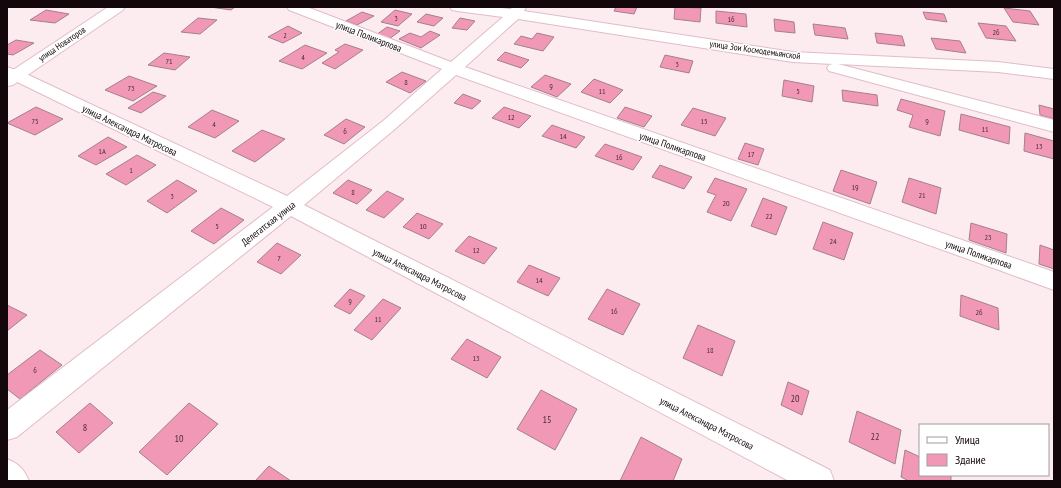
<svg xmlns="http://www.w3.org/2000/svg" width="1061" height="488" font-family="'PT Sans Narrow',sans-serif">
	<rect width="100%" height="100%" fill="#fcecf0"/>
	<path fill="#f198b7" stroke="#a3808b" d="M210 7H235L231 10Z
		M616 7H637L634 14 614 11Z
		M675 7 701 8 700 22 674 19Z
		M1004 8 1030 11 1039 25 1013 22Z
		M46 10 69 14 55 23 30 20Z
		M395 10 412 14 398 26 381 22Z
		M716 11 746 14 747 27 716 23Z
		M362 12 374 16 357 25 346 21Z
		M923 12 944 14 947 22 926 19Z
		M426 14 443 18 434 26 417 22Z
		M198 18 217 20 200 34 181 32Z
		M460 18 475 21 467 30 452 28Z
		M774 19 794 22 795 33 775 31Z
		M978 23 1006 26 1016 41 986 38Z
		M813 24 845 28 848 39 815 35Z
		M288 26 302 33 283 43 268 37Z
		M387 27 400 31 389 39 376 35Z
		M430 31 440 35 421 48 399 39 410 33 421 37Z
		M537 33 554 37 543 51 514 44 521 36 532 39Z
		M875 33 902 36 905 46 877 43Z
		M931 38 960 41 966 53 936 49Z
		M16 40 34 43 13 55 7 54V45Z
		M345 44 363 50 335 69 322 63 339 52 335 50Z
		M305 45 327 53 302 69 279 61Z
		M505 52 529 60 521 68 497 60Z
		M164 53 190 57 175 70 148 65Z
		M665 55 693 61 689 73 660 67Z
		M402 72 426 81 410 93 386 82Z
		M545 75 571 84 557 97 531 87Z
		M129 76 157 86 133 101 105 90Z
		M594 79 623 90 610 103 581 92Z
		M784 80 814 86 812 102 782 96Z
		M842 90 877 95 878 106 843 101Z
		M153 92 166 96 141 113 128 108Z
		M463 94 481 101 472 109 454 103Z
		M901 99 945 111 940 136 909 127 913 115 897 110Z
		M1039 105 1054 109V119L1040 115Z
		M36 107 63 119 35 135 7 123Z
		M504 107 531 116 519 128 492 118Z
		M625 107 652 116 644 127 617 118Z
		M693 108 726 118 715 136 681 125Z
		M212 110 239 121 215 138 188 127Z
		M961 114 1010 127 1009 144 959 130Z
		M346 119 365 127 344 144 324 135Z
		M552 125 585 137 576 148 542 136Z
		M262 130 285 139 255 162 232 151Z
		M1025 133 1054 141V159L1024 151Z
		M108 137 127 147 96 165 78 156Z
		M745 143 764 149 758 165 738 159Z
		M605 144 642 157 633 170 595 156Z
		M137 155 156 165 126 185 106 174Z
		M660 165 692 177 684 189 652 177Z
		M841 170 877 182 870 204 833 191Z
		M715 178 747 189 731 221 707 212 716 195 707 192Z
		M909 178 941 188 936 214 902 202Z
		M177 180 197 191 167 213 147 201Z
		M348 180 372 190 357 204 333 193Z
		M387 191 404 199 384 218 366 210Z
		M763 198 787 207 776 235 751 226Z
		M221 208 244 220 214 244 191 231Z
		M417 213 443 224 429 239 403 227Z
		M823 222 853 233 844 260 813 249Z
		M971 223 1007 234 1006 253 969 240Z
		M469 236 497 248 484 264 455 251Z
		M277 243 301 255 281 274 257 262Z
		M1040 245 1054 250V269L1039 264Z
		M529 265 560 278 548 296 517 282Z
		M350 289 365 296 350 314 334 306Z
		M607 289 640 304 623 335 588 319Z
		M961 295 998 308 999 330 960 316Z
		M383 299 401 308 372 340 354 330Z
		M7 305 27 315 7 331Z
		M698 325 735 341 722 376 683 358Z
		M467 339 501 357 487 378 451 359Z
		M40 350 62 365 20 399 7 389V375Z
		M788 382 809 391 802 415 781 405Z
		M541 390 577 409 555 450 517 429Z
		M90 403 113 423 79 453 56 432Z
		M189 403 218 424 167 475 139 452Z
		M857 411 901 430 895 464 849 442Z
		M641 437 682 459 673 481H620Z
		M905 450 920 457V475H951V481H909L901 477Z
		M269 466 291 481H255Z"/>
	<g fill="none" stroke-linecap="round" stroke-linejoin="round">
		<defs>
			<path id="minor" d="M287 7H307L451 62 503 17 457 11 452 10 450 7H493L511 9 512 7H526L524 11 793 52 998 62 1054 69V79L998 72 838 64 1054 120V132L829 71 827 68 829 65 833 64 793 62 518 19 465 67 1054 272V290L456 75 395 129 304 205 830 470 834 481H789L291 216 17 437 7 440V410L273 207 7 77V67L22 72 287 196 383 121 442 69 289 10Z
				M7 459C19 464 24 469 29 481H7Z"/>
			<path id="major" d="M108 7H125L123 10 13 85 7 86V74Z"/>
		</defs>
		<use href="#minor" stroke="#e1bcc7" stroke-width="2"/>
		<use href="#major" stroke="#e1bcc7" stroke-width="2"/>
		<use href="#minor" fill="#fff" fill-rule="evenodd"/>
		<use href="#major" fill="#fff" fill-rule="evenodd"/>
	</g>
	<g text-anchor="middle" stroke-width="3" stroke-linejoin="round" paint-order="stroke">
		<g font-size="8" fill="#4a2b36">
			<text x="396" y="21">3</text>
			<text x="731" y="22">16</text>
			<text x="996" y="35">26</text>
			<text x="285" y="38">2</text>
			<text x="303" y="60">4</text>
			<text x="169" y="64">71</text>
			<text x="677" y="67">3</text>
			<text x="406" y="85">8</text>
			<text x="551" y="89">9</text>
			<text x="131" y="91">73</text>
			<text x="602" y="94">11</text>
			<text x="798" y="94">5</text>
			<text x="511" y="120">12</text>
			<text x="35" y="124">75</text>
			<text x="704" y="124">15</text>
			<text x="927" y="124">9</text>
			<text x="214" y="127">4</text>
			<text x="985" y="132">11</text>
			<text x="345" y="134">6</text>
			<text x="563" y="139">14</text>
			<text x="1039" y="149">13</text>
			<text x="102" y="154">1А</text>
			<text x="751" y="157">17</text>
			<text x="619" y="160">16</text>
			<text x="131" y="173">1</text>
			<text x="855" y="190">19</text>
			<text x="353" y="195">8</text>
			<text x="922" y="198">21</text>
			<text x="172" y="199">3</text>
			<text x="726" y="206">20</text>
			<text x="769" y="219">22</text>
			<text x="217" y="229">5</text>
			<text x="423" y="229">10</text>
			<text x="988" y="240">23</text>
			<text x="833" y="244">24</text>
			<text x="476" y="253">12</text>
			<text x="279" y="261">7</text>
			<text x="539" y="283">14</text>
			<text x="350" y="304">9</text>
			<text x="614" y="314">16</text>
			<text x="979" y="315">26</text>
			<text x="378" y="322">11</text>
			<text x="710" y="353">18</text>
			<text x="476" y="361">13</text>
			<text x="35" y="373">6</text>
		</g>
		<g font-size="9" fill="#13070b" stroke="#fff">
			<text transform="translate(62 44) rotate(-34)" y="3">улица Новаторов</text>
			<text transform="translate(755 50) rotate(8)" y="3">улица Зои Космодемьянской</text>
		</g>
		<g font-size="10" fill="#13070b" stroke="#fff">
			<text transform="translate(369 36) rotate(21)" y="4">улица Поликарпова</text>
			<text transform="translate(130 130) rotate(26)" y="4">улица Александра Матросова</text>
			<text transform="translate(673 146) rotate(19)" y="4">улица Поликарпова</text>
			<text transform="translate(268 223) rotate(-38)" y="4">Делегатская улица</text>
			<text transform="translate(979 254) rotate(19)" y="4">улица Поликарпова</text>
			<text transform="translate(420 274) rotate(27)" y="4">улица Александра Матросова</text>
			<text transform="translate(707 423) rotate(27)" y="4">улица Александра Матросова</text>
		</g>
		<g font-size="10" fill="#4a2b36">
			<text x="795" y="402">20</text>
			<text x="547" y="423">15</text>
			<text x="85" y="431">8</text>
			<text x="875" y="440">22</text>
			<text x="179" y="442">10</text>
		</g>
	</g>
	<rect width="1061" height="488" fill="none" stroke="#13070b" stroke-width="16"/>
	<rect x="919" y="424" width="130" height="52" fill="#ffffff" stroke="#a19c9d"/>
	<rect x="927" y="437" width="20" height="6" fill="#ffffff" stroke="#a19c9d"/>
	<text x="955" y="444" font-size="12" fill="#13070b">Улица</text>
	<rect x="927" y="454" width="20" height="12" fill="#f198b7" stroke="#a19c9d"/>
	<text x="955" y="464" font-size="12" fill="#13070b">Здание</text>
</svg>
